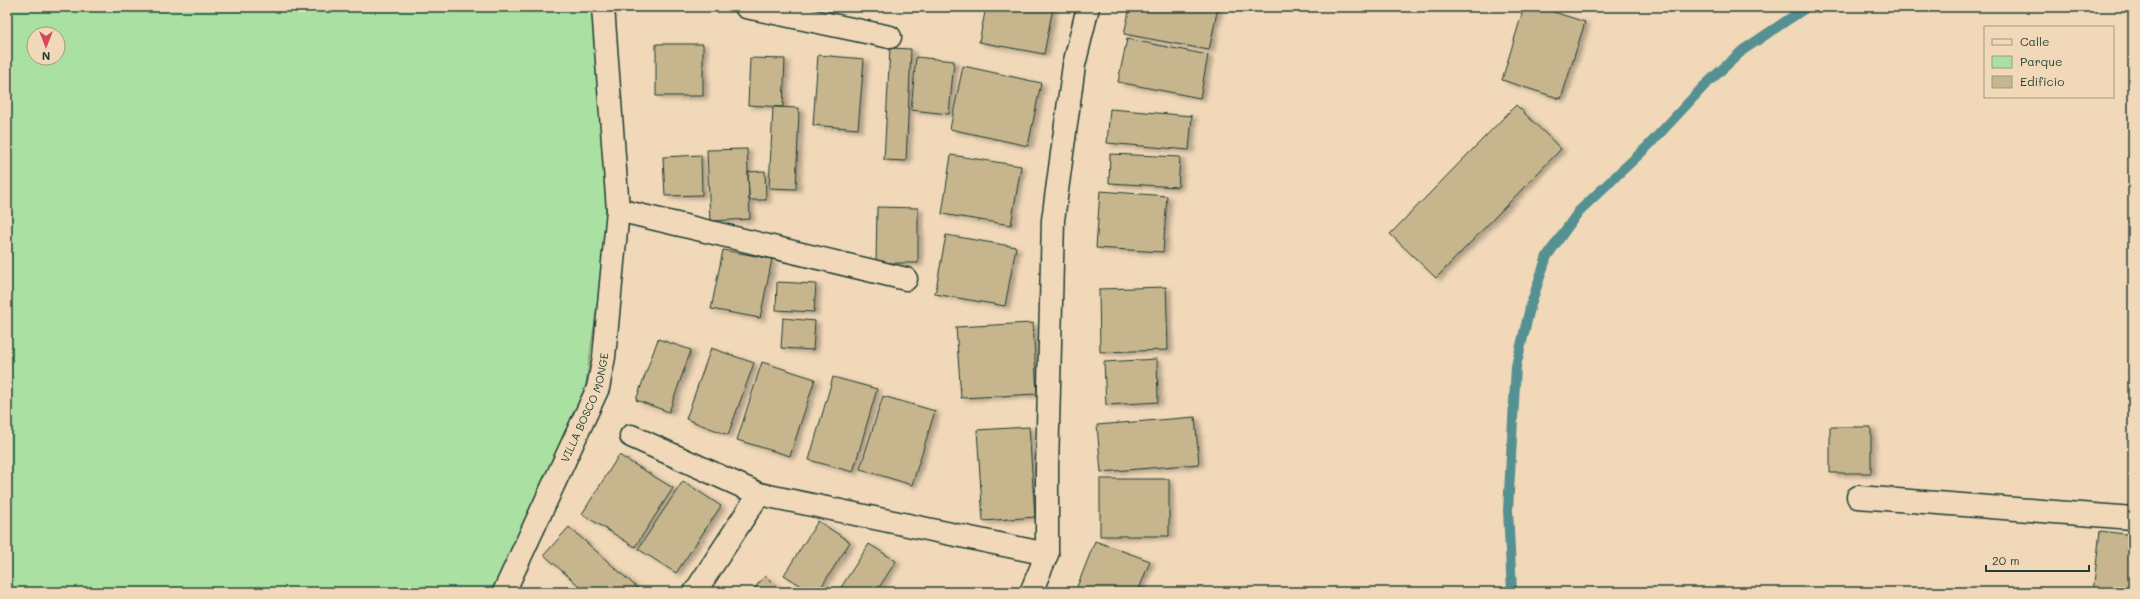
<svg xmlns="http://www.w3.org/2000/svg" width="2140" height="599" font-family="Mali,sans-serif">
	<defs>
		<filter id="shadow"><feDropShadow dx="4.5" dy="2.5" stdDeviation="2" flood-color="#0004"/></filter>
	</defs>
	<rect width="100%" height="100%" fill="#f0d8b8"/>
	<filter id="ink" filterUnits="userSpaceOnUse"><feTurbulence type="fractalNoise" baseFrequency=".025" numOctaves="2"/><feDisplacementMap in="SourceGraphic" scale="8" xChannelSelector="R" yChannelSelector="G"/><feConvolveMatrix kernelMatrix="1 2 1 2 8 2 1 2 1" color-interpolation-filters="sRGB"/></filter>
	<g filter="url(#ink)">
		<path fill="#aae0a2" stroke="#648e6b" fill-rule="evenodd" d="M7 7H595L611 209 581 418 495 592H7ZM34 34H58V58H34Z"/>
		<g fill="none" stroke-linecap="round" stroke-linejoin="round">
			<path stroke="#549092" stroke-width="10" d="M1512 592 1508 510 1516 366 1531 304 1547 256 1579 211 1648 146 1703 87 1743 50 1807 7"/>
		</g>
		<path fill="#c7b68d" stroke="#1f3d34" filter="url(#shadow)" d="M986 7H1053L1044 54 979 42Z
			M1130 7H1218L1209 50 1124 34Z
			M1524 7H1538L1585 22 1561 99 1502 80Z
			M1127 39 1208 55 1200 98 1118 82Z
			M656 44H703V96H656Z
			M890 48 911 49 906 161 884 160Z
			M818 55 864 59 858 129 813 125Z
			M916 57 954 61 949 114 911 110Z
			M750 58 785 59 783 107 748 105Z
			M963 66 1041 83 1028 146 950 129Z
			M1516 105 1561 149 1436 278 1390 234Z
			M773 107 799 108 796 189 769 188Z
			M1110 109 1192 116 1189 150 1107 143Z
			M747 149 750 219 710 221 707 150Z
			M1110 154 1180 157 1178 187 1109 183Z
			M701 155 702 195 665 196 663 157Z
			M951 155 1021 166 1011 225 942 214Z
			M765 171 766 200H749L748 172Z
			M1100 191 1167 196 1163 252 1096 248Z
			M877 207 918 208V263H876Z
			M946 235 1016 247 1005 306 935 294Z
			M723 250 772 259 760 318 711 309Z
			M777 282 816 284 814 312 776 310Z
			M1166 287 1168 350 1100 352 1099 289Z
			M783 318 815 321 813 350 781 348Z
			M1033 323 1037 394 961 398 956 327Z
			M658 339 691 350 669 412 636 400Z
			M711 348 754 363 728 435 686 419Z
			M1157 359 1158 402 1106 405 1104 362Z
			M762 362 815 379 790 456 737 440Z
			M833 377 877 389 853 472 809 460Z
			M883 396 935 411 912 485 860 469Z
			M1195 417 1199 464 1101 472 1097 425Z
			M1029 427 1035 517 983 521 977 430Z
			M1830 427H1871V473H1830Z
			M619 455 673 488 635 547 582 514Z
			M1100 479H1169V536H1100Z
			M683 481 721 506 676 573 638 549Z
			M818 521 850 542 818 592H811L784 575Z
			M569 527 642 592H586L544 555Z
			M2100 531 2133 535V592H2093Z
			M1095 541 1150 561 1138 592H1075Z
			M869 544 896 561 876 592H838Z
			M765 576 783 592H751Z"/>
		<g fill="none" stroke-linecap="round" stroke-linejoin="round">
			<defs>
				<g id="minor">
					<path d="M746 7 890 37"/>
					<path d="M618 210 906 279"/>
					<path d="M631 436 759 494 1047 554"/>
					<path d="M1858 497 2133 518"/>
					<path id="s1" d="M504 592 598 388 604 357 618 210 603 7"/>
					<path d="M695 592 759 494"/>
					<path d="M1031 592 1047 554V468L1053 220 1074 65 1088 7"/>
				</g>
			</defs>
			<use href="#minor" stroke="#1f3d34" stroke-width="25"/>
			<use href="#minor" stroke="#f0d8b8" stroke-width="22"/>
		</g>
	</g>
	<g text-anchor="middle" stroke-width="3" stroke-linejoin="round" paint-order="stroke">
		<g font-size="11" fill="#1f3d34" stroke="#f0d8b8">
			<text dy="4" stroke="none"><textPath href="#s1" startOffset="202">VILLA BOSCO MONGE</textPath></text>
		</g>
	</g>
	<rect width="2140" height="599" fill="none" stroke="#f0d8b8" stroke-width="24"/>
	<rect x="12" y="12" width="2116" height="575" fill="none" stroke="#1f3d34" stroke-width="1.5" filter="url(#ink)"/>
	<rect x="1984" y="26" width="130" height="72" fill="#f0d8b8" stroke="#9c9a83"/>
	<rect x="1992" y="39" width="20" height="6" fill="#f0d8b8" stroke="#9c9a83"/>
	<text x="2020" y="46" font-size="12" fill="#1f3d34">Calle</text>
	<rect x="1992" y="56" width="20" height="12" fill="#aae0a2" stroke="#9c9a83"/>
	<text x="2020" y="66" font-size="12" fill="#1f3d34">Parque</text>
	<rect x="1992" y="76" width="20" height="12" fill="#c7b68d" stroke="#9c9a83"/>
	<text x="2020" y="86" font-size="12" fill="#1f3d34">Edificio</text>
	<g transform="translate(46 46) rotate(180)"><circle r="19" fill="#f0d8b8" stroke="#9c9a83"/>
	<path d="M0-3L7 15L0 10L-7 15Z" fill="#d1495b"/>
	<text y="-6" font-size="11" font-weight="bold" text-anchor="middle" fill="#1f3d34">N</text>
	</g>
	<path d="M1986 565v6h103v-6" fill="none" stroke="#1f3d34" stroke-width="2"/>
	<text x="1992" y="565" font-size="12" fill="#1f3d34" stroke="#f0d8b8" stroke-width="3" paint-order="stroke">20 m</text>
</svg>
